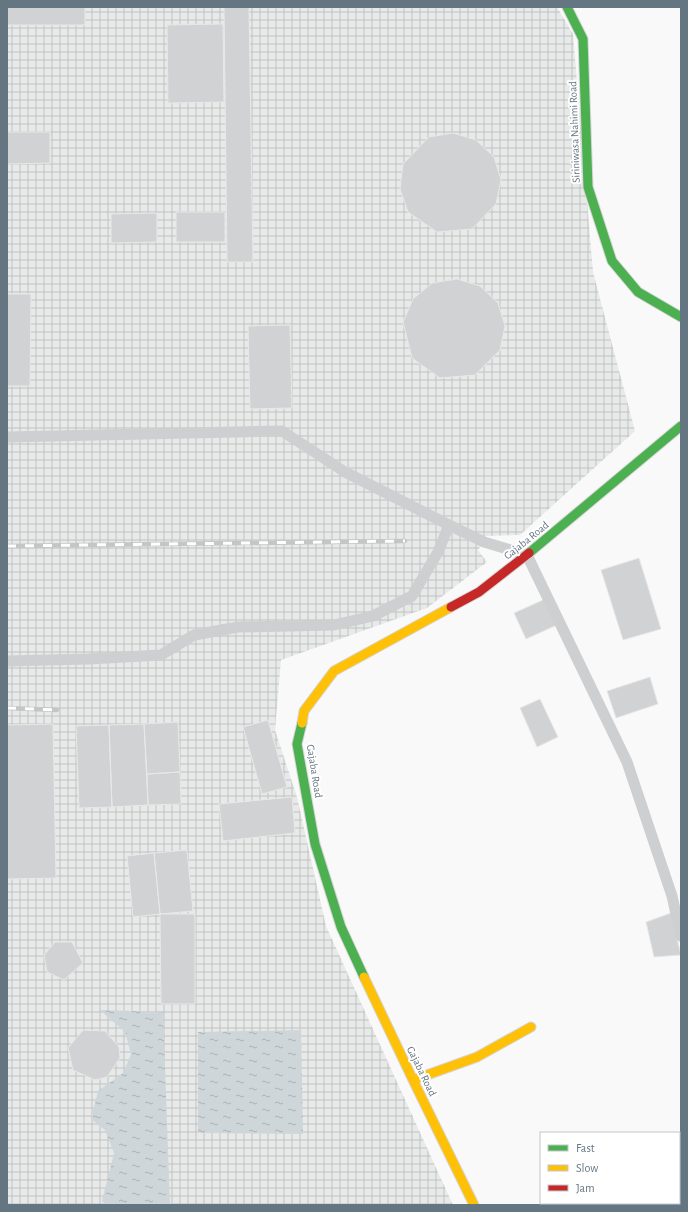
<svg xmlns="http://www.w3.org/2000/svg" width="688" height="1212" font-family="'Alegreya Sans',sans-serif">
	<defs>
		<pattern id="industrial-grid" width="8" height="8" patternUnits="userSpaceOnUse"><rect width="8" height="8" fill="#e8e9e9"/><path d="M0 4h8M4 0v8" fill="none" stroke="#c0c1c2"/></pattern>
		<pattern id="water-ripples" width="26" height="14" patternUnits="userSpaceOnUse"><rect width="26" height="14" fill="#ced6d9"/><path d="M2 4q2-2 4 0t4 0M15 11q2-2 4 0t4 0" fill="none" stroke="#abb2b5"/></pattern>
	</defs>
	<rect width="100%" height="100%" fill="#f9f9f9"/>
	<path fill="url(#industrial-grid)" d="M7 7H557L573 34 593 272 635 431 520 535 486 536 484 542 478 550 487 562 427 608 281 660 275 730 297 797 326 926 453 1205H7Z"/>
	<path fill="url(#water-ripples)" d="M100 1010 163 1012 170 1205H108L102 1201 114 1153 105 1130 91 1119 98 1091 123 1073 131 1054 125 1032Z
		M301 1030 303 1134 198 1133V1032Z
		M681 1175V1205H638L639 1203H679V1176Z"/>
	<path fill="#d0d2d3" stroke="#e8e8e8" d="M7 7H85V25H7Z
		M224 7H249L253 262H227Z
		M223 24 224 102 168 103 167 25Z
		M7 132H50V163L7 164Z
		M453 133 476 140 494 157 501 180 496 204 472 229 437 232 408 212 400 189 403 164 429 137Z
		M176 212H225V242H176Z
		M157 213V242L111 243V214Z
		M457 279 480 286 498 303 505 326 500 350 475 375 440 378 412 358 403 322 413 299 432 283Z
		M7 294H31L30 386H7Z
		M290 325 292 408 250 409 248 326Z
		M639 558 661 629 623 640 601 570Z
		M545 599 557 625 526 639 514 613Z
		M650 677 658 704 616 718 607 691Z
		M540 699 558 737 537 747 520 708Z
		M268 720 287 787 262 794 243 727Z
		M178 722 180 772 147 774 144 724Z
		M53 724 56 878 7 879V725Z
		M144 724 148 805 112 807 109 725Z
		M109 725 112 807 79 808 76 726Z
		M180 772 181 804 148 805 147 774Z
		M292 797 295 833 223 841 219 804Z
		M187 850 193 911 160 914 154 853Z
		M154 853 160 914 133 917 127 856Z
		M671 913 681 955 654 957 646 922Z
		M160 914H195V1004H161Z
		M55 942H72L83 963 64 980 47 972 44 955Z
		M83 1030 105 1031 119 1047 120 1058 107 1077 95 1080 73 1070 68 1048Z"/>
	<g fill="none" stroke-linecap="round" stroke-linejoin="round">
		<defs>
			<path id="fast" d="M567 7 583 39 588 187 612 261 638 292 681 317
				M529 553 681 426
				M302 723 297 744 315 844 341 927 364 977"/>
			<path id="slow" d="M302 723 304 711 334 671 451 607
				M364 977 413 1080 474 1205
				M413 1080 477 1057 531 1027"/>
			<path id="jam" d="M451 607 479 592 529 553"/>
		</defs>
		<use href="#fast" stroke="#d5d6d7" stroke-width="11"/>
		<use href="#slow" stroke="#d5d6d7" stroke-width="11"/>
		<use href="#jam" stroke="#d5d6d7" stroke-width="11"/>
		<path stroke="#cecfd0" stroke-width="11" d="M7 437 282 431 345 472 449 525 484 542 527 555 627 762 672 896 681 936
			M7 661 88 659 161 655 194 635 238 627 334 625 373 616 412 596 438 552 449 525"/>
		<use href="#fast" stroke="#4caf50" stroke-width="9"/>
		<use href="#slow" stroke="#ffc107" stroke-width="9"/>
		<use href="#jam" stroke="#c62828" stroke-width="9"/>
		<defs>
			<path id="rail" d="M7 546 405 541
				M7 708 57 710"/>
		</defs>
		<use href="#rail" stroke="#c3c5c6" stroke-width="4.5"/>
		<use href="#rail" stroke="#fff" stroke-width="3" stroke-dasharray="9" stroke-linecap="butt"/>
	</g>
	<g text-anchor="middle" stroke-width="4" stroke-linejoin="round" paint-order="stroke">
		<g font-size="11" fill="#657683" stroke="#fff">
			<text transform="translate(574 132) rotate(-92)" y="4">Siriniwasa Nahimi Road</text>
			<text transform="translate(526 540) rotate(-39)" y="4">Gajaba Road</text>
			<text transform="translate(315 771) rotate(81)" y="4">Gajaba Road</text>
			<text transform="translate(422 1071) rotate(64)" y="4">Gajaba Road</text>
		</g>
	</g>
	<rect width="688" height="1212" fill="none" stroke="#657683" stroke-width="16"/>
	<rect x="540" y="1132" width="140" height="72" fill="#ffffff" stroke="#c1c8cd"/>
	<rect x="548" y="1145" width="20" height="6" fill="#4caf50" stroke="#c1c8cd"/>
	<text x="576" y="1152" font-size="12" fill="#657683">Fast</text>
	<rect x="548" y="1165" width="20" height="6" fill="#ffc107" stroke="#c1c8cd"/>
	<text x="576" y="1172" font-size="12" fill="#657683">Slow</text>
	<rect x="548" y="1185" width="20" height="6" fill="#c62828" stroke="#c1c8cd"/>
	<text x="576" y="1192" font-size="12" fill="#657683">Jam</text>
</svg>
